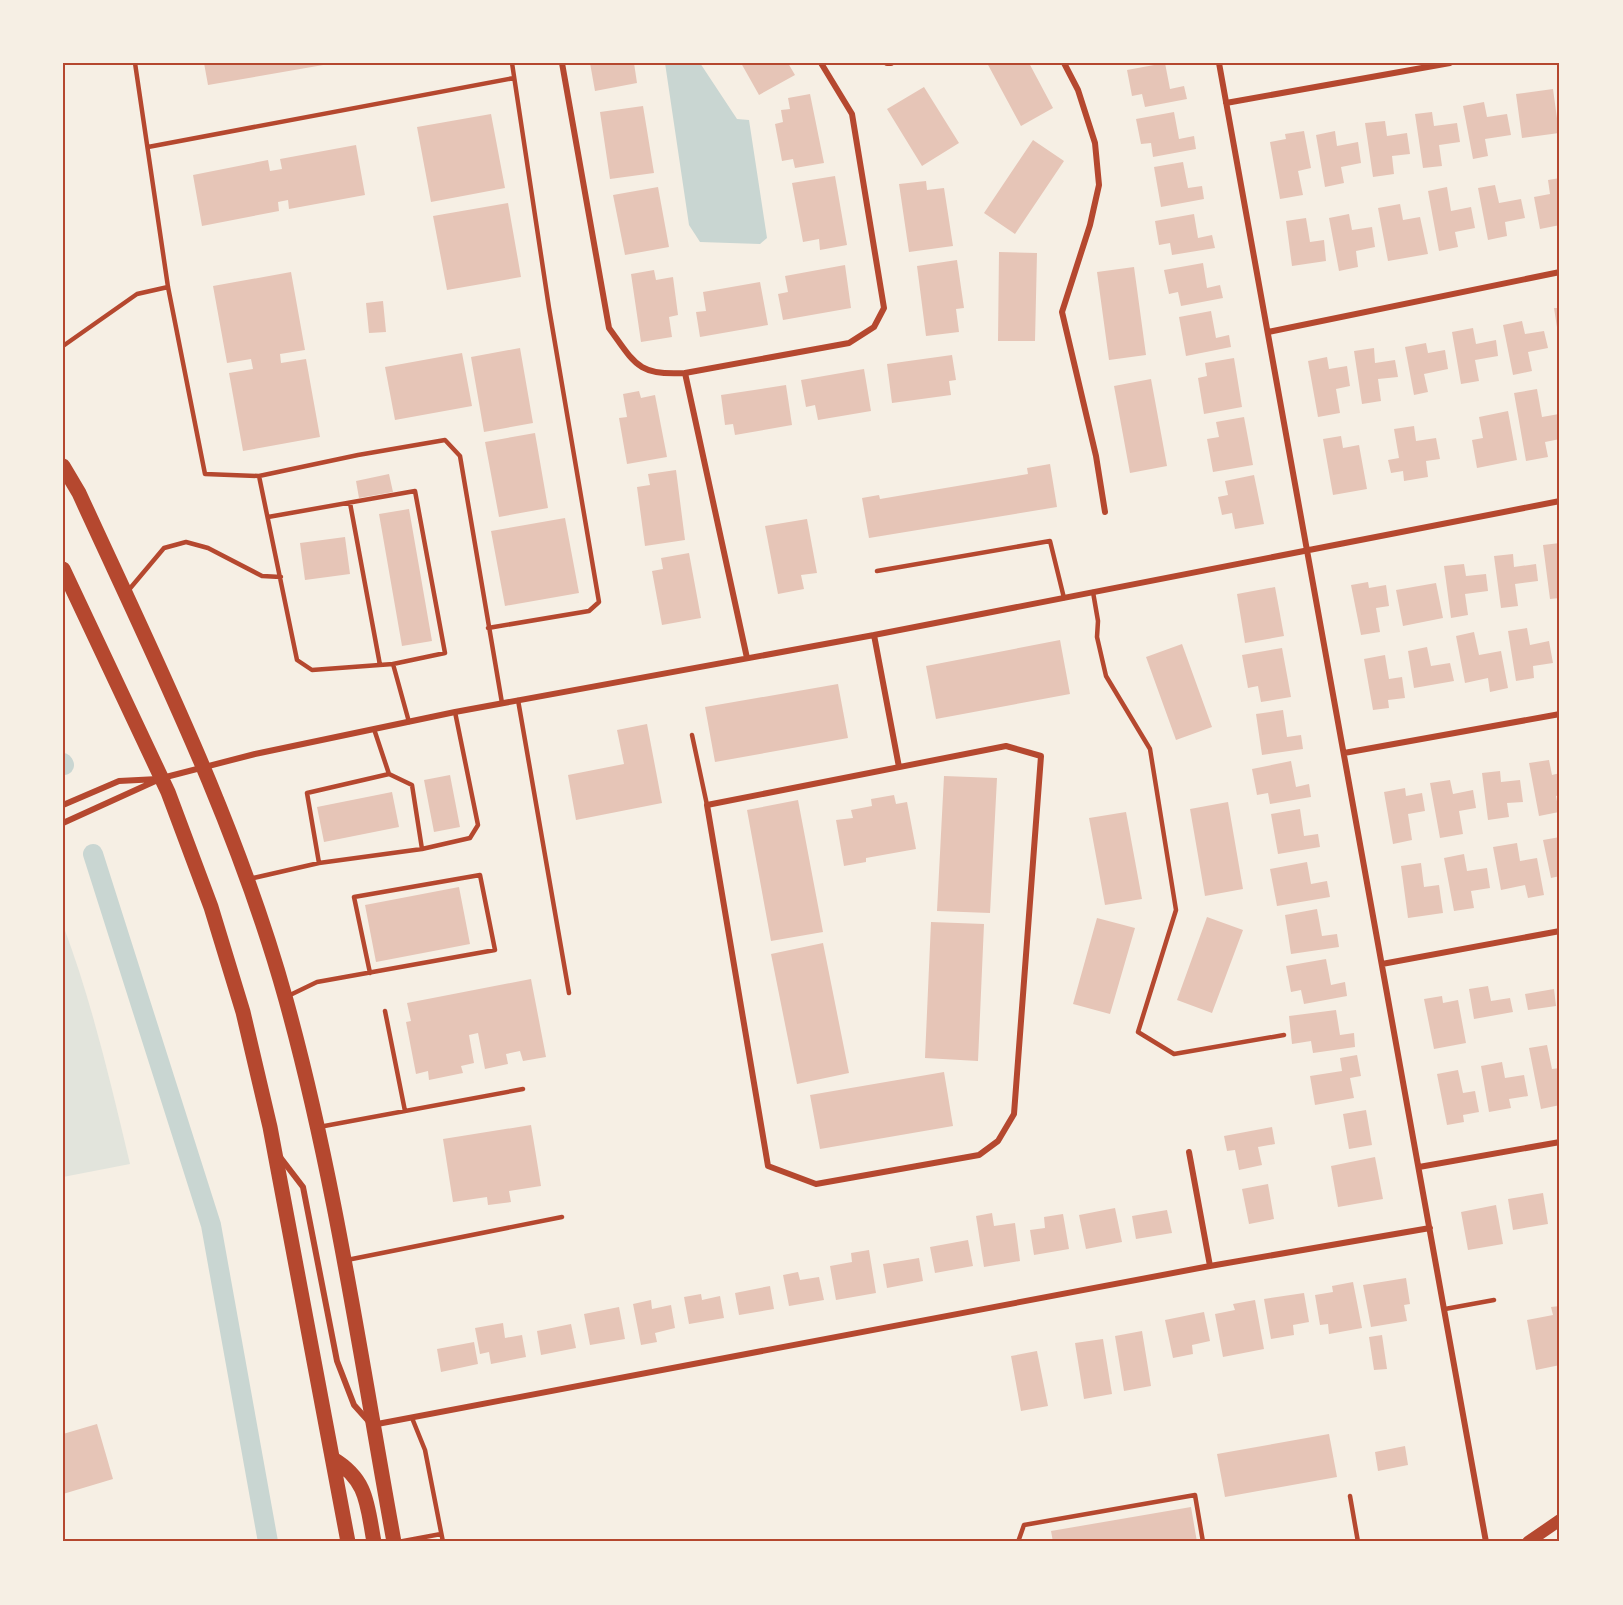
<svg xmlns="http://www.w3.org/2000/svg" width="1623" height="1605" font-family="'PT Sans',sans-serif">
	<rect width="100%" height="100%" fill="#f6efe4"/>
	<path fill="#e2e4dc" d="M63 925C92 1002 111 1084 130 1164L63 1177Z"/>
	<path fill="#c9d6d2" d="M665 63H700L737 119 749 120 767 238 760 244 700 242 689 225Z"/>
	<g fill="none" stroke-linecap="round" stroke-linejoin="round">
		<path stroke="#c9d6d2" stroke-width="20" d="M63 763 64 765
			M93 854 211 1225 268 1542"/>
	</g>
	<path fill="#e6c5b7" d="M204 63H329V64L208 85Z
		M590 63H634L637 83 595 91Z
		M741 63H788L795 75 759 95Z
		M987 63H1029L1053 108 1021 126Z
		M1165 63 1170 89 1184 86 1187 99 1145 107 1142 94 1132 96 1127 70Z
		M924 87 959 143 922 166 887 109Z
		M1553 89 1559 133 1522 138 1516 94Z
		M810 94 824 163 795 168 793 159 782 161 775 124 783 122 781 110 790 109 788 98Z
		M1484 102 1487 117 1507 114 1511 135 1485 139 1488 156 1473 159 1463 106Z
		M643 106 654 173 610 179 600 112Z
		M1174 112 1179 139 1194 136 1196 149 1153 157 1151 143 1141 144 1136 119Z
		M1432 112 1434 126 1457 123 1460 142 1439 145 1442 166 1423 168 1415 114Z
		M491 114 505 188 431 202 417 127Z
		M1385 121 1387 136 1407 133 1410 154 1392 156 1394 174 1373 177 1365 123Z
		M1304 131 1311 168 1298 171 1303 195 1280 199 1270 142 1286 139 1285 134Z
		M1335 131 1337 146 1358 142 1361 163 1341 167 1344 183 1325 187 1316 135Z
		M1033 140 1064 161 1015 234 984 213Z
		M356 145 365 195 289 209 288 200 278 202 279 211 202 226 193 175 268 160 270 171 282 169 280 159Z
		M1183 162 1188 188 1202 186 1204 199 1161 207 1154 167Z
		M835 176 847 245 820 250 819 239 803 242 792 183Z
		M1560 178V225L1540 229 1534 197 1550 194 1548 180Z
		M926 181 927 190 944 188 953 246 909 252 899 184Z
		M1495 185 1499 203 1521 199 1525 218 1505 222 1507 236 1488 240 1478 188Z
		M658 187 669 247 625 255 613 195Z
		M1447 187 1451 211 1471 207 1475 228 1455 232 1458 247 1439 251 1428 191Z
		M508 203 521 277 447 290 433 216Z
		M1400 204 1403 220 1420 217 1428 254 1388 261 1378 208Z
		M1194 214 1198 238 1212 235 1215 248 1172 255 1170 243 1159 245 1155 221Z
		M1349 214 1352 230 1372 227 1375 247 1356 251 1358 267 1339 271 1329 218Z
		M1306 218 1310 242 1324 240 1326 261 1292 266 1286 221Z
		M999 252 1037 253 1035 341H998Z
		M957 260 964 308 956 309 959 332 926 336 917 266Z
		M1203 263 1207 288 1220 285 1223 298 1181 306 1178 292 1169 294 1164 270Z
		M845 265 851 308 783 320 778 294 788 292 785 276Z
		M1134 267 1146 355 1109 360 1097 272Z
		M654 270 656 280 673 277 678 315 669 317 672 337 641 342 631 274Z
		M291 272 305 350 280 354 281 363 306 359 320 437 243 451 229 373 253 369 251 359 227 363 213 286Z
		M760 282 768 325 700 337 696 312 706 311 703 292Z
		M383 301 386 332 369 333 366 303Z
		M1554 308H1560V340H1559Z
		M1211 311 1216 338 1229 335 1231 347 1186 356 1179 317Z
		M1522 321 1525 334 1544 331 1548 348 1528 352 1532 371 1513 375 1503 325Z
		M1473 328 1476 344 1496 340 1498 356 1475 360 1479 381 1461 384 1452 332Z
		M1426 343 1428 353 1445 350 1448 369 1424 374 1428 392 1414 395 1405 347Z
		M520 348 533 423 484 432 471 357Z
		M1374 348 1375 363 1395 360 1398 377 1378 379 1381 401 1362 404 1354 351Z
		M462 353 472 406 395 420 385 367Z
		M952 355 956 380 949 381 951 395 892 403 887 364Z
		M1327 357 1329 369 1347 366 1350 386 1336 389 1340 413 1318 417 1308 361Z
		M1234 358 1242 407 1204 414 1198 378 1207 376 1205 363Z
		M864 369 871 411 818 420 815 405 806 407 801 380Z
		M1151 379 1167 466 1130 473 1114 386Z
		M786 385 792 425 735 435 733 424 725 425 721 395Z
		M1537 389 1542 417 1559 414 1560 439 1545 442 1548 457 1526 461 1514 393Z
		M639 391 641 398 655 395 667 457 627 464 619 418 627 417 623 394Z
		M1508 411 1517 460 1477 468 1472 440 1483 438 1479 417Z
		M1244 417 1253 465 1213 472 1207 439 1219 437 1216 422Z
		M1414 426 1416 441 1436 438 1440 459 1426 461 1428 477 1404 481 1403 471 1391 473 1388 460 1399 458 1394 429Z
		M535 433 548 508 499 517 485 442Z
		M1341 436 1343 448 1359 445 1367 489 1333 495 1323 439Z
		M1050 464 1057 507 869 538 862 498 879 495 880 499 1028 474 1027 468Z
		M676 470 685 540 645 546 637 487 650 485 648 474Z
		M389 474 393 492 359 498 356 481Z
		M1254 475 1264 524 1235 529 1232 513 1222 515 1218 497 1228 495 1225 481Z
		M409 509 432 641 402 646 379 514Z
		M565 518 579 593 505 606 491 531Z
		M807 519 817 573 801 575 804 589 778 594 765 526Z
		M345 537 350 574 305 580 300 543Z
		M1560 543V598L1550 599 1543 545Z
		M689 553 701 618 662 625 652 571 663 569 661 558Z
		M1513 554 1514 567 1536 564 1538 581 1515 584 1518 606 1501 608 1494 556Z
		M1464 564 1466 576 1486 574 1488 591 1465 594 1468 615 1451 618 1444 566Z
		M1368 582 1369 588 1386 585 1389 606 1376 608 1380 632 1361 635 1351 585Z
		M1436 583 1443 618 1403 626 1396 590Z
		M1275 587 1284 636 1245 643 1237 594Z
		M1527 628 1530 645 1549 641 1553 663 1533 666 1534 678 1516 681 1508 631Z
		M1474 632 1479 655 1501 651 1508 688 1490 692 1488 678 1465 683 1456 636Z
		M1060 640 1070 694 936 719 926 666Z
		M1182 644 1212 727 1176 740 1146 657Z
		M1427 647 1431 666 1450 663 1454 681 1414 688 1408 651Z
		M1282 648 1291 697 1261 702 1258 686 1248 688 1242 655Z
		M1385 655 1389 679 1402 677 1405 698 1388 700 1389 708 1373 710 1364 659Z
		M838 684 848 738 715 762 705 707Z
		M1283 710 1287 737 1301 735 1303 749 1262 755 1256 714Z
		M647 724 662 803 576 820 568 775 624 764 617 730Z
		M1549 760 1552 775 1560 773V795L1556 796 1559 812 1539 816 1529 763Z
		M1291 761 1296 787 1309 784 1311 797 1270 804 1268 793 1257 795 1252 769Z
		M1500 771 1501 782 1520 780 1523 802 1507 803 1509 817 1488 820 1482 773Z
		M450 775 460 827 434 832 424 780Z
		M944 776 997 778 990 913 937 911Z
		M1450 780 1453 794 1473 790 1476 808 1459 811 1463 834 1440 838 1430 783Z
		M1405 788 1406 796 1422 793 1425 811 1408 814 1412 840 1393 844 1384 792Z
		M392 792 399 827 324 842 317 807Z
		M894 795 896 804 907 802 916 849 866 858V862L844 866 836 820 853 818 851 810 872 806 871 799Z
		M798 800 823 932 771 941 747 810Z
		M1228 802 1243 889 1205 896 1190 809Z
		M1300 809 1304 836 1318 834 1320 847 1278 854 1271 814Z
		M1126 812 1142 899 1105 905 1089 818Z
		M1560 837V876L1551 878 1543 840Z
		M1517 843 1520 861 1537 858 1544 895 1528 898 1525 885 1501 890 1493 847Z
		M1464 854 1467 871 1487 868 1490 888 1471 891 1474 908 1454 911 1444 858Z
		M1307 862 1311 884 1327 881 1330 897 1277 906 1270 869Z
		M1421 863 1424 887 1439 885 1443 913 1408 918 1401 866Z
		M459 887 470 944 376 962 365 905Z
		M1317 909 1322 936 1337 934 1339 947 1291 954 1285 915Z
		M1207 917 1243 930 1212 1013 1177 1000Z
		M1097 918 1135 928 1110 1014 1073 1004Z
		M931 922 984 924 978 1061 925 1058Z
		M823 943 849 1073 797 1084 771 954Z
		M1326 959 1331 985 1345 982 1347 996 1304 1004 1301 990 1291 992 1286 966Z
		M531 979 546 1057 523 1061 520 1051 506 1054 508 1064 485 1069 478 1033 469 1035 474 1063 461 1066 463 1073 429 1080 428 1071 416 1074 406 1022 411 1021 407 1003Z
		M1488 986 1491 1001 1510 998 1513 1012 1474 1019 1469 989Z
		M1554 989 1556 1006 1528 1010 1525 994Z
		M1442 996 1443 1003 1458 1000 1466 1043 1434 1049 1424 999Z
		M1336 1010 1340 1035 1354 1033 1355 1047 1313 1053 1311 1041 1292 1044 1289 1016Z
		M1547 1045 1552 1069 1560 1068V1090L1557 1091 1560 1105 1541 1109 1529 1048Z
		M1357 1055 1361 1076 1350 1078 1354 1098 1315 1105 1310 1076 1342 1071 1340 1058Z
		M1502 1062 1505 1078 1524 1075 1528 1096 1509 1099 1511 1108 1489 1112 1481 1066Z
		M1458 1070 1463 1093 1475 1091 1479 1112 1463 1115 1464 1122 1447 1125 1437 1074Z
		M944 1072 953 1126 820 1149 810 1095Z
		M1366 1110 1372 1145 1349 1149 1343 1114Z
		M531 1125 541 1186 509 1191 511 1202 488 1205 487 1197 453 1202 443 1139Z
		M1272 1127 1275 1144 1258 1147 1262 1165 1239 1170 1235 1150 1227 1151 1224 1136Z
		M1375 1157 1383 1199 1338 1207 1331 1166Z
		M1268 1184 1274 1219 1249 1224 1242 1189Z
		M1543 1193 1548 1224 1513 1230 1508 1199Z
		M1496 1205 1503 1244 1468 1250 1461 1212Z
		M1115 1208 1122 1242 1086 1249 1079 1215Z
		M1167 1210 1172 1233 1136 1239 1132 1216Z
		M992 1213 994 1226 1015 1223 1020 1261 984 1267 976 1216Z
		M1063 1214 1069 1249 1034 1255 1030 1230 1045 1228 1044 1217Z
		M968 1240 973 1266 935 1273 930 1247Z
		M869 1250 876 1293 836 1300 830 1266 852 1262 851 1253Z
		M919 1258 923 1281 887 1288 883 1264Z
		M798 1272 800 1280 819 1277 824 1300 789 1306 783 1275Z
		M1406 1278 1410 1304 1404 1305 1407 1321 1371 1327 1363 1285Z
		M1353 1282 1362 1328 1329 1334 1328 1324 1320 1325 1315 1295 1333 1292 1332 1286Z
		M770 1286 774 1309 739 1315 735 1293Z
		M1304 1293 1309 1322 1293 1325 1294 1335 1271 1339 1264 1299Z
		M701 1294 702 1300 720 1296 724 1318 689 1324 684 1297Z
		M651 1300 652 1309 671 1305 675 1328 655 1333 657 1342 641 1345 633 1304Z
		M1255 1300 1264 1349 1223 1357 1215 1314 1235 1310 1233 1304Z
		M1560 1306V1365L1536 1370 1527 1320 1553 1315 1551 1307Z
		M619 1307 625 1339 590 1345 584 1314Z
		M1204 1312 1210 1341 1192 1345 1193 1354 1173 1358 1165 1320Z
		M503 1323 505 1338 522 1335 526 1357 491 1364 489 1352 480 1354 475 1328Z
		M571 1324 576 1348 541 1355 537 1331Z
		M1142 1331 1151 1386 1124 1391 1115 1336Z
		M1382 1335 1387 1369 1374 1370 1369 1337Z
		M1103 1339 1112 1394 1084 1399 1075 1343Z
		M474 1342 478 1364 441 1372 437 1349Z
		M1037 1351 1048 1406 1021 1411 1011 1356Z
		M97 1424 113 1479 63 1494V1434Z
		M1329 1434 1337 1477 1225 1497 1217 1454Z
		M1405 1446 1408 1465 1378 1471 1375 1452Z
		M1191 1507 1197 1542H1053L1051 1531Z"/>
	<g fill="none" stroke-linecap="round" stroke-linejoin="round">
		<path stroke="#b5482f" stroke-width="4.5" d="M135 63 168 287 205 474 259 476 358 455 445 440 460 456 502 703
			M148 147 514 78
			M63 346 137 294 168 287
			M259 476 297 660 312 670 393 664 445 653 415 491 268 517
			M350 503 380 665
			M877 571 1050 541 1064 598
			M127 592 164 548 186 542 208 548 262 576 281 577
			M1093 592 1098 621 1097 637 1106 676 1150 749 1176 910 1138 1032 1174 1054 1284 1035
			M488 628 589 611 599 602 549 308 512 63
			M393 664 409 722
			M518 700 569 993
			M692 735 707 805
			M422 849 470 838 478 825 455 712
			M319 863 307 793 389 774
			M249 879 319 863 422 849 412 785 389 774 374 729
			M288 996 317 982 495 950 480 875 354 897 370 973
			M385 1011 405 1111
			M319 1127 523 1089
			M347 1260 562 1217
			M1445 1309 1494 1300
			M412 1418 425 1450 443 1542
			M1350 1496 1358 1542
			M398 1542 441 1534
			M1018 1542 1024 1525 1195 1495 1203 1542"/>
		<path stroke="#b5482f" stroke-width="6" d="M562 63 609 328C635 364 638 376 685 373L849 343 874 327 884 308 852 114 821 63
			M887 63H891
			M1064 63 1078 90 1095 143 1099 185 1090 225 1062 312 1096 456 1105 512
			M1219 63 1486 1542
			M1226 103 1450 63
			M1268 332 1560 272
			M685 373 747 658
			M874 635 899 767
			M1006 746 1041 756 1014 1114 998 1141 979 1155 816 1184 768 1166 707 805Z
			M1344 753 1560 714
			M63 805 119 781 158 779
			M63 823 162 778 255 754 455 712 874 635 1560 501
			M1382 964 1560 931
			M1189 1152 1210 1266
			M280 1157 303 1187 337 1361 354 1405 372 1425 1210 1266 1430 1228
			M1419 1167 1560 1142"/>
		<path stroke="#b5482f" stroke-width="12" d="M1528 1542 1560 1520"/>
		<path stroke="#b5482f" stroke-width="15" d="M63 466 79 493C155 659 237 823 286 1000 335 1177 361 1361 394 1542
			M63 569 168 792 211 907 243 1012 270 1127 348 1542
			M333 1459C368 1480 367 1505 374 1542"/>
	</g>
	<rect width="1623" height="1605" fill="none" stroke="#f6efe4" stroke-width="129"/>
	<rect x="64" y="64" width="1494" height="1476" fill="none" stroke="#b5482f" stroke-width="2"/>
</svg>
